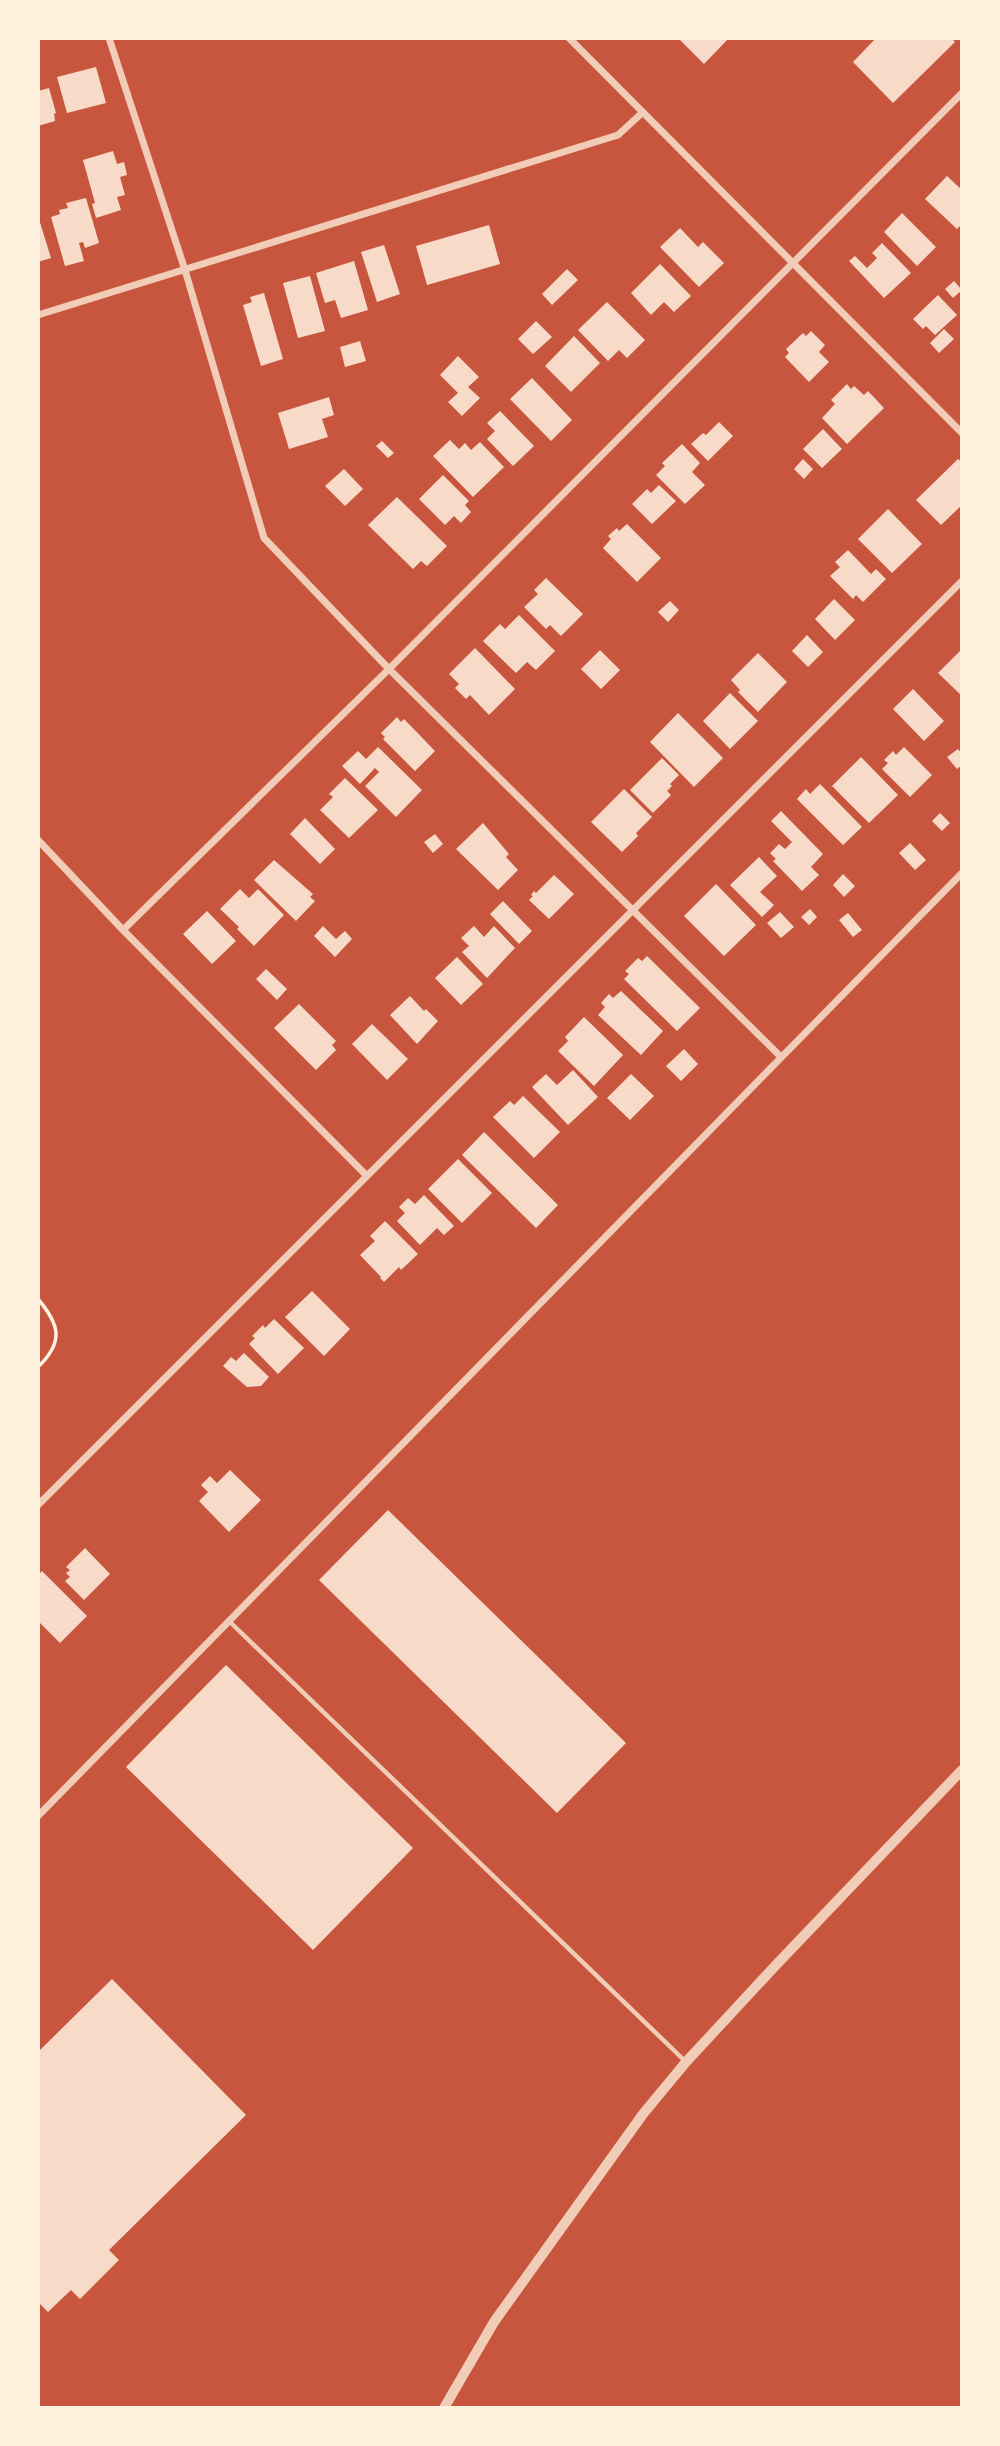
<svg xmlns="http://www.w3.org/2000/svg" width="1000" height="2446" font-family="Mulish,sans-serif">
	<rect width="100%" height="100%" fill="#c8553d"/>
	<path fill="#f7dbc8" d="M678 38H729L704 64Z
		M876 38H951L955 42 893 103 853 62Z
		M96 67 106 103 67 113 57 77Z
		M49 88 56 113 54 114 55 121 38 126V91Z
		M113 151 117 164 124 162 127 175 120 177 125 195 117 197 121 210 96 218 92 204 95 203 83 160Z
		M947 176 962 190V224L957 229 925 199Z
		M86 198 99 243 85 248 83 242 79 243 84 261 65 266 51 217 60 214 59 210 68 208 66 203Z
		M902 213 936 247 917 266 884 232Z
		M38 216 51 258 38 262Z
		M489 225 500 264 427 285 416 246Z
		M680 228 698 247 703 242 724 263 699 287 660 247Z
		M882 243 911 273 884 298 849 261 855 256 867 268 877 258 872 253Z
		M384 245 400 294 377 302 361 252Z
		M354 261 368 310 341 318 335 300 325 303 316 273Z
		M660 264 691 296 674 312 664 302 651 315 631 293Z
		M567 269 578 280 552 305 542 294Z
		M310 276 325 331 298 338 283 283Z
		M954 281 962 290 953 298 945 289Z
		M264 293 283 359 261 366 243 305 252 302 250 297Z
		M938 295 957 315 935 335 926 326 923 329 913 319Z
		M607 302 645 340 627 358 619 350 608 361 578 330Z
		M536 321 552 337 533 354 518 339Z
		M944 329 954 339 939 353 930 343Z
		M811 331 825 345 819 352 829 362 809 382 785 357 789 353 786 349 803 333 806 336Z
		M574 336 600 363 571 392 545 366Z
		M360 341 366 361 345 367 340 347Z
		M458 356 479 377 468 387 480 398 462 416 448 402 458 393 440 375Z
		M532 378 572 420 551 441 510 399Z
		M847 384 851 389 854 386 864 395 868 391 884 408 847 444 822 418 835 404 831 400Z
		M329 397 334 415 322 419 328 437 289 449 278 413Z
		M500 411 534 446 513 466 487 439 495 431 487 423Z
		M719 422 733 436 708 461 691 444 703 433 706 435Z
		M823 429 842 449 822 468 803 449Z
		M450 440 459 449 465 443 471 450 480 442 504 467 473 497 433 456Z
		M382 441 394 453 388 458 376 446Z
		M682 444 700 463 692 472 705 485 685 504 656 475 665 466 662 463Z
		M803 459 813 469 804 479 794 469Z
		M958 459 962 462V505L941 525 916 500Z
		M344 469 363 489 345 506 325 486Z
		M443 475 469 501 465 505 471 512 461 523 454 516 445 525 419 499Z
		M659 485 676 501 652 524 632 504 647 489 651 493Z
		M397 497 447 546 427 566 421 561 413 569 368 525Z
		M888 509 922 544 892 573 858 539Z
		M627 524 661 558 637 582 603 548 611 539 608 536 617 528 619 531Z
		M848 550 871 574 876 569 886 579 863 602 856 595 853 599 830 576 840 567 835 562Z
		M546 578 583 614 561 636 550 625 546 629 524 607 538 594 534 590Z
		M834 599 855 620 835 640 815 619Z
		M670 601 679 610 668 622 658 612Z
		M519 615 555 651 536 670 527 662 516 673 483 641 500 624 505 629Z
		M807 635 823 652 808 667 792 651Z
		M475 648 515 689 489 715 470 695 466 699 455 688 459 684 449 674Z
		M600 650 620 670 601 689 581 669Z
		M960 651 962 653V696L938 673Z
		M758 653 787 682 758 712 738 692 740 690 731 680Z
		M913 689 944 721 924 741 893 709Z
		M730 693 758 721 730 749 703 721Z
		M678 713 723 758 694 787 650 742Z
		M397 717 401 722 404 719 435 751 415 771 383 739 385 737 381 733Z
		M378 747 422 790 396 817 365 786 379 772 375 768 360 784 342 766 358 751 366 759Z
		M904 747 932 775 910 797 882 769 888 763 884 760 893 751 896 755Z
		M958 749 962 754V765L957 769 947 757Z
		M861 757 898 795 869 823 832 786Z
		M662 758 679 775 670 784 672 786 667 791 671 795 653 813 630 790Z
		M345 778 378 810 349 838 320 810 333 797 329 794Z
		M820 784 862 827 843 845 797 799 806 789 810 794Z
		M624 789 652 817 636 833 638 836 622 852 591 822Z
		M781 811 823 854 811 867 819 875 802 891 773 861 776 859 770 853 779 844 785 849 792 842 771 821Z
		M940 813 950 823 942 831 932 821Z
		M305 818 335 849 320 864 290 834Z
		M483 823 509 854 506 857 518 870 498 890 456 849Z
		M435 834 443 844 433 853 424 842Z
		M910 843 926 860 915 870 899 853Z
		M759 857 777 876 760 892 774 905 762 917 730 885Z
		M274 860 313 894 310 897 315 901 296 921 254 880Z
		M843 874 855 886 844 897 833 885Z
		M554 875 574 894 549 919 529 900 533 896 531 895 534 891 536 893Z
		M716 884 756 925 724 956 684 916Z
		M240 889 249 898 258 889 284 915 254 946 237 929 239 927 220 909Z
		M503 901 532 931 519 944 490 914Z
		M810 909 817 917 809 925 801 917Z
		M207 911 236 941 212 964 183 934Z
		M780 912 794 927 781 938 767 923Z
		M848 913 862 930 853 937 839 920Z
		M323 926 336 939 345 931 352 939 335 957 314 936Z
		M474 926 484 937 494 926 515 948 487 978 462 952 469 946 461 938Z
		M647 956 700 1008 677 1031 624 979 629 974 625 971 638 958 642 961Z
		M457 957 483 984 461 1005 435 978Z
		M266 969 287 989 277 1000 256 979Z
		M621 991 663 1031 641 1055 598 1015 605 1007 601 1003 609 994 613 998Z
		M410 996 424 1011 426 1009 438 1021 417 1044 390 1015Z
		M299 1004 336 1041 332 1045 336 1050 316 1070 274 1028Z
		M584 1017 623 1055 594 1086 558 1051 568 1041 565 1037Z
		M372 1024 408 1059 387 1080 352 1044Z
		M684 1049 698 1064 681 1081 666 1066Z
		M573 1070 598 1097 568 1125 532 1087 546 1074 557 1085Z
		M631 1074 654 1096 630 1120 607 1098Z
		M523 1096 560 1132 534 1158 493 1117 510 1101 514 1105Z
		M484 1132 558 1205 536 1228 462 1155Z
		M458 1159 492 1193 462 1223 428 1189Z
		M424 1195 454 1226 444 1235 437 1228 420 1245 397 1221 405 1213 399 1207 408 1198 415 1204Z
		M385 1221 418 1254 401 1270 399 1267 384 1282 380 1278 381 1277 360 1255 375 1241 370 1236Z
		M312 1291 350 1329 324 1356 285 1317Z
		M274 1319 304 1348 278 1374 249 1344 255 1338 252 1336 263 1325 265 1328Z
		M244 1353 269 1377 261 1386 247 1387 223 1366 231 1357 236 1361Z
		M230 1470 261 1500 229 1532 199 1501 208 1492 201 1485 210 1476 217 1483Z
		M388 1510 626 1743 557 1813 319 1580Z
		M85 1548 110 1574 84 1600 65 1581 70 1577 66 1573 70 1570 66 1567Z
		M42 1571 87 1616 60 1643 38 1621V1575Z
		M226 1665 413 1848 313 1950 126 1767Z
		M112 1979 246 2115 109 2250 119 2260 80 2299 71 2290 48 2312 38 2302V2052Z"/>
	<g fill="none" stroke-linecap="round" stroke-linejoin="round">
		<path stroke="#fff3e0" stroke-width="3.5" d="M38 1299C60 1325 64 1342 38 1367"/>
		<path stroke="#f1ccb7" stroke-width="4.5" d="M229 1621 686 2062"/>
		<path stroke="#f1ccb7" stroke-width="7" d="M109 38 185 270 264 538 389 669 781 1057
			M569 38 962 433
			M38 315 618 135 643 112
			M38 840 123 930 367 1176
			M123 930 389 669 962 93
			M38 1505 962 581
			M38 1816 962 873"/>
		<path stroke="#f1ccb7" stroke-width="10" d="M444 2408 494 2322 643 2114 686 2062 776 1965 962 1770"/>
	</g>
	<rect width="1000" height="2446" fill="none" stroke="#fff3e0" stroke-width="80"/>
</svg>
